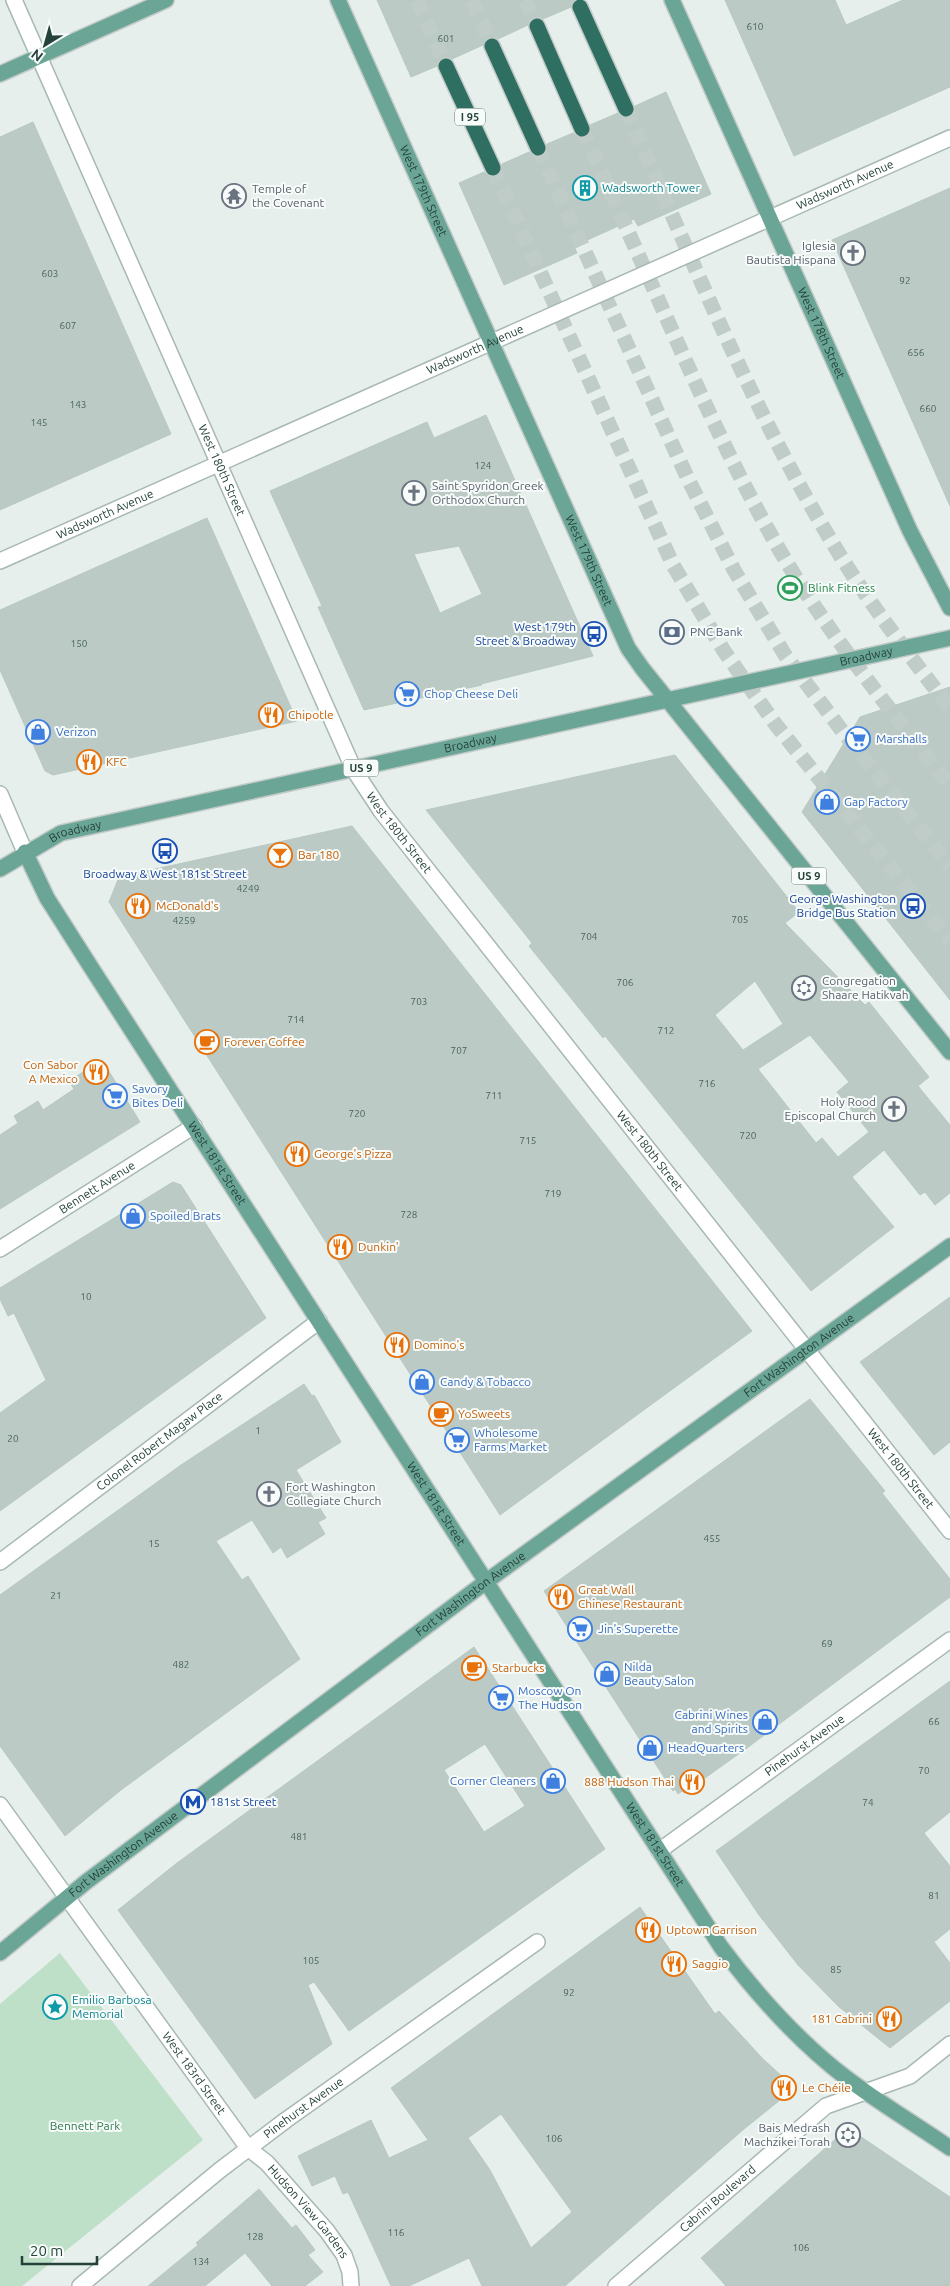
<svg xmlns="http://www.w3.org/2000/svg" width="950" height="2286" font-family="Ubuntu,sans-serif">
	<rect width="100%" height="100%" fill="#e6efeb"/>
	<path fill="#bfe0c8" d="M60 1953 203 2140 22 2286H0V2004Z"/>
	<path fill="#bbcac4" stroke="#b8c9c2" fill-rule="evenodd" d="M377 0H574L571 7 543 19 533 18 528 25 498 39 489 37 483 45 452 59 443 57 437 66 411 77Z
		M725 0H835L846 25 903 0H950V87L794 156Z
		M666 92 711 194 638 226 634 219 574 246 577 253 504 285 459 183 484 172 488 176 496 177 501 173 502 164 529 152 533 156 541 157 546 153 547 144 573 133 580 138 586 137 591 131 590 125 618 113 621 117 629 118 634 114 635 106Z
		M33 122 171 434 0 510V137Z
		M950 188V506L832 240Z
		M486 415 593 656 481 684 482 685 364 710 318 607 322 606 270 491 427 422 434 438ZM459 546 482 594 440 613 414 554Z
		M207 518 297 721 53 775 45 771 0 670V610Z
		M950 687V1000L802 812 860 717Z
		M675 755 799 912 785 923 865 1005 869 1002 929 1077 918 1086 950 1125V1193L935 1205 925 1192 920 1195 884 1150 852 1177 894 1227 811 1291 605 1036 603 1038 529 946 532 943 426 810ZM755 981 783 1024 743 1050 715 1015ZM810 1035 849 1082 837 1092 869 1132 838 1157 822 1138 816 1143 758 1069Z
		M352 826 752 1331 500 1515 109 902 119 877Z
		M102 1060 140 1122 0 1209V1135L18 1123 14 1116 38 1101 43 1110 74 1089 69 1081Z
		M173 1182 181 1185 266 1318 0 1511V1413L46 1380 14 1313 8 1316 0 1299V1288Z
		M950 1297V1442L934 1455 860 1362Z
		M304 1384 312 1396 314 1395 341 1442 296 1470 326 1518 318 1522 325 1534 287 1558 281 1547 273 1553 252 1520 216 1541 242 1580 248 1576 300 1659 121 1790 65 1836 0 1746V1595L181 1465Z
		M810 1399 885 1491 882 1493 950 1579V1597L747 1748 684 1793 682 1791 678 1794 675 1789 673 1791 544 1591Z
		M474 1647 605 1849 349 2031 314 1982 308 1985 332 2044 255 2099 118 1910 177 1863ZM485 1744 525 1806 484 1832 444 1770Z
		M950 1681V1812L924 1833 950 1866V1929L934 1942 950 1963V2001L890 2048 838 2006 798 1965 759 1915 716 1851Z
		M640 1907 715 2014 719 2011 763 2059 795 2088 744 2129 565 2286H482L469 2258 409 2286H391L348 2192 343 2194 335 2176 312 2186 298 2156 371 2120 389 2158 428 2140 391 2088ZM501 2114 572 2212 531 2248 490 2170 468 2138Z
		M848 2128 950 2197V2286H726L701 2258Z
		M259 2189 292 2228 296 2225 315 2250 308 2255 323 2272 305 2286H272L245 2253 205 2286H148L198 2245 196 2243Z"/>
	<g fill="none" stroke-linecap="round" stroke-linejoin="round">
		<path stroke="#bfccc8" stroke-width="15" stroke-dasharray="15 8" stroke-linecap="butt" d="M417 0 446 66
			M472 0 492 46
			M525 0 537 26
			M626 109C689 252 747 398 826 532 862 594 906 651 950 708
			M582 129C613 198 644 267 675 337 707 409 740 481 779 549 828 634 890 709 950 786
			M538 148 688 479 734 570 785 655 843 732 950 866
			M493 168 673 565 724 651 776 725 950 941"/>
		<defs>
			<g id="minor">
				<path id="s1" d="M14 0 354 770 381 811 950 1531"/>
				<path id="s2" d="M0 561 950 138"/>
				<path d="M0 794 25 852"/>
				<path id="s3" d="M0 1249 194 1126"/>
				<path id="s4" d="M0 1562 319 1321"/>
				<path id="s5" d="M0 1805 248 2148 267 2163 327 2231 344 2255 350 2272 351 2286"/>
				<path id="s6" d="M659 1851 950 1640"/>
				<path id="s7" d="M80 2286 220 2170 286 2120 537 1942"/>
				<path id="s8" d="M616 2286 826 2106 910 2076 950 2044"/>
			</g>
			<g id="major">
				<path id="s9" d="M338 0 628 648 642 668 950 1052"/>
				<path id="s10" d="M672 0 910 531 950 608"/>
				<path d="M0 74 166 0"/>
				<path id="s11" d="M25 852 47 898 87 961 721 1947C757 1995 797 2040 845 2077 878 2102 915 2124 950 2148"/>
				<path id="s12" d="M0 869 61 833 950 638"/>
				<path id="s13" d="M0 1953 86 1882 487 1581 950 1246"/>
			</g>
			<path id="highway" d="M580 7 626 109
				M537 26 582 129
				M492 46 538 148
				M446 66 493 168"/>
		</defs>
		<use href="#minor" stroke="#a8b8b2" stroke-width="18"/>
		<use href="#major" stroke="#c2cac8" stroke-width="18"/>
		<use href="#highway" stroke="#c2cac8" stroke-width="18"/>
		<use href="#minor" stroke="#fff" stroke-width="15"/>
		<use href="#major" stroke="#6aa596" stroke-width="15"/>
		<use href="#highway" stroke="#2f6f62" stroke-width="15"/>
	</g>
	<defs>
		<symbol id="building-ring" viewBox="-11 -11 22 22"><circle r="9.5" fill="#f7fbf9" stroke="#0f9aa8" stroke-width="1.5"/><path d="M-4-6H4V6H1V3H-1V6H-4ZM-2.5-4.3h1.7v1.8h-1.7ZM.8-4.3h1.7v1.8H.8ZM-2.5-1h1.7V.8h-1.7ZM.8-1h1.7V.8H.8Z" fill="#0f9aa8"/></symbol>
		<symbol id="temple-ring" viewBox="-11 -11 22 22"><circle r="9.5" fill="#f7fbf9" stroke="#6b7280" stroke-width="1.5"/><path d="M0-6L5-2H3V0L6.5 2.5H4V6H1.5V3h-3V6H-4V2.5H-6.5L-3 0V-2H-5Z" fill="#6b7280"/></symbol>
		<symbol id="church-ring" viewBox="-11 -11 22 22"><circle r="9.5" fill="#f7fbf9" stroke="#6b7280" stroke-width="1.5"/><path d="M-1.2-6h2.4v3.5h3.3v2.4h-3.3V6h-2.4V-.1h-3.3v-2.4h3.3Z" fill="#6b7280"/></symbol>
		<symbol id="stadium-ring" viewBox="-11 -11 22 22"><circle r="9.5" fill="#f7fbf9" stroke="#2e9e5b" stroke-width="1.5"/><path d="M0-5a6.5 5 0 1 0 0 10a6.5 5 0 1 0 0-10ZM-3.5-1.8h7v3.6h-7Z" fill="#2e9e5b"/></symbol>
		<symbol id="bank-ring" viewBox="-11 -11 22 22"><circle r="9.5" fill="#f7fbf9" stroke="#5c6f8a" stroke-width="1.5"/><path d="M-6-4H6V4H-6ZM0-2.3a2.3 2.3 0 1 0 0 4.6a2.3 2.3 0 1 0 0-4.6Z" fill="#5c6f8a"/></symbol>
		<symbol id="bus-ring" viewBox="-11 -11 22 22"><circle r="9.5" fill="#f7fbf9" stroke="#1a4fb4" stroke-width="1.5"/><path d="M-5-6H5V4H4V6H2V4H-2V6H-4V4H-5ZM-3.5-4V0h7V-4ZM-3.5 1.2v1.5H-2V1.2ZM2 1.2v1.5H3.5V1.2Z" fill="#1a4fb4"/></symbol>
		<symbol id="supermarket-ring" viewBox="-11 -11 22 22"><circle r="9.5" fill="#f7fbf9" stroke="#3f7fe0" stroke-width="1.5"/><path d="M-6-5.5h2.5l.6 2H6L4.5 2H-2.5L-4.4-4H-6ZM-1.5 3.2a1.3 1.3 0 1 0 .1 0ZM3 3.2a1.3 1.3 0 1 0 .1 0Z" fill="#3f7fe0"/></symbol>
		<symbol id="restaurant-ring" viewBox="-11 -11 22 22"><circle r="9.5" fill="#f7fbf9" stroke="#e8710a" stroke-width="1.5"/><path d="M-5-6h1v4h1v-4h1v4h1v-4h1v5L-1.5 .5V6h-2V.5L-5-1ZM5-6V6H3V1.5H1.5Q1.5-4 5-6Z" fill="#e8710a"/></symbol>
		<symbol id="shop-ring" viewBox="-11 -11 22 22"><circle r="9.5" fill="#f7fbf9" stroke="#3f7fe0" stroke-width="1.5"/><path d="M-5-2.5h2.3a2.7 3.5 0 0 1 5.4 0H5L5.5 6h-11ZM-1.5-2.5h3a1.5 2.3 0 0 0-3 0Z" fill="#3f7fe0"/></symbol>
		<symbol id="bar-ring" viewBox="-11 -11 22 22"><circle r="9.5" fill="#f7fbf9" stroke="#e8710a" stroke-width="1.5"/><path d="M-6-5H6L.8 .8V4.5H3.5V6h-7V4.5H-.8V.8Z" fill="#e8710a"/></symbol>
		<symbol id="synagogue-ring" viewBox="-11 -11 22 22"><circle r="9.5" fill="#f7fbf9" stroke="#6b7280" stroke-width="1.5"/><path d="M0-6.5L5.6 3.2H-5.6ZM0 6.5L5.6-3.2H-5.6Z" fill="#6b7280"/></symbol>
		<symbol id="cafe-ring" viewBox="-11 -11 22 22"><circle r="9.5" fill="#f7fbf9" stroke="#e8710a" stroke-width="1.5"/><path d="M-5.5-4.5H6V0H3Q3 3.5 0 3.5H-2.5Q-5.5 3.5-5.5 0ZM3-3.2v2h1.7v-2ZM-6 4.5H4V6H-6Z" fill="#e8710a"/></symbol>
		<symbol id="metro-ring" viewBox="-11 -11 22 22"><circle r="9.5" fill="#f7fbf9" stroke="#1a4fb4" stroke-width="1.5"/><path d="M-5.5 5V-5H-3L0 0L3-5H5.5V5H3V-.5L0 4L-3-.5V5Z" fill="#1a4fb4"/></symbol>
		<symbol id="sight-ring" viewBox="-11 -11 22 22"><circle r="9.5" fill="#f7fbf9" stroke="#0f9aa8" stroke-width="1.5"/><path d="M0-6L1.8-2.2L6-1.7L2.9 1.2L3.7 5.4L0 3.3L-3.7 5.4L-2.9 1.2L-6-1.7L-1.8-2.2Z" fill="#0f9aa8"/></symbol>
	</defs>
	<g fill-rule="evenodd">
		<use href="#building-ring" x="571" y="174" width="28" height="28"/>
		<use href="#temple-ring" x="220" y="182" width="28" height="28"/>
		<use href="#church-ring" x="839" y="239" width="28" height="28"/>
		<use href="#church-ring" x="400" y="479" width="28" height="28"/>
		<use href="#stadium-ring" x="776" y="574" width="28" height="28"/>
		<use href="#bank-ring" x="658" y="618" width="28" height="28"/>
		<use href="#bus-ring" x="580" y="620" width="28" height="28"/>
		<use href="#supermarket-ring" x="393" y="680" width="28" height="28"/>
		<use href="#restaurant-ring" x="257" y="701" width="28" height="28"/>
		<use href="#shop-ring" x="24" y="718" width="28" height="28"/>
		<use href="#supermarket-ring" x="844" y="725" width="28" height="28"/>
		<use href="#restaurant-ring" x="75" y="748" width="28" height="28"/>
		<use href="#shop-ring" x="813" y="788" width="28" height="28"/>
		<use href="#bus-ring" x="151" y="837" width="28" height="28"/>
		<use href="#bar-ring" x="266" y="841" width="28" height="28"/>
		<use href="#restaurant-ring" x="124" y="892" width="28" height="28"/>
		<use href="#bus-ring" x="899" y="892" width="28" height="28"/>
		<use href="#synagogue-ring" x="790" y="974" width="28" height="28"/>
		<use href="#cafe-ring" x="193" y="1028" width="28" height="28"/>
		<use href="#restaurant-ring" x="82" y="1058" width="28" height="28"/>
		<use href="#supermarket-ring" x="101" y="1082" width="28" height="28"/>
		<use href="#church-ring" x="880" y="1095" width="28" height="28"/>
		<use href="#restaurant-ring" x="283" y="1140" width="28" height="28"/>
		<use href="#shop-ring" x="119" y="1202" width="28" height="28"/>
		<use href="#restaurant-ring" x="326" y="1233" width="28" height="28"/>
		<use href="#restaurant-ring" x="383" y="1331" width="28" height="28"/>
		<use href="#shop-ring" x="408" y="1368" width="28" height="28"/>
		<use href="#cafe-ring" x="427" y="1400" width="28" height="28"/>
		<use href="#supermarket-ring" x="443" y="1426" width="28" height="28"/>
		<use href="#church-ring" x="255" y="1480" width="28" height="28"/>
		<use href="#restaurant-ring" x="547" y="1583" width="28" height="28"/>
		<use href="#supermarket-ring" x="566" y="1615" width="28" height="28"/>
		<use href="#cafe-ring" x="460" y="1654" width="28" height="28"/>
		<use href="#shop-ring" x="593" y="1660" width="28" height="28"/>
		<use href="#supermarket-ring" x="487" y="1684" width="28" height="28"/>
		<use href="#shop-ring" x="751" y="1708" width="28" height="28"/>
		<use href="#shop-ring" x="636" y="1734" width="28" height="28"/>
		<use href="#shop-ring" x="539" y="1767" width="28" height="28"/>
		<use href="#restaurant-ring" x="678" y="1768" width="28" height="28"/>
		<use href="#metro-ring" x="179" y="1788" width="28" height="28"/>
		<use href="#restaurant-ring" x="634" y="1916" width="28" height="28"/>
		<use href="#restaurant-ring" x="660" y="1950" width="28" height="28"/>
		<use href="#sight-ring" x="41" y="1993" width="28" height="28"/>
		<use href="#restaurant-ring" x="875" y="2005" width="28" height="28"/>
		<use href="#restaurant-ring" x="770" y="2074" width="28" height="28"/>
		<use href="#synagogue-ring" x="834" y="2121" width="28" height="28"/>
	</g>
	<g text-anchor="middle" stroke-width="4" stroke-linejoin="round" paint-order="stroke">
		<g font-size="10" fill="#4a645c">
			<text x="755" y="30">610</text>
			<text x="446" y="42">601</text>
			<text x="50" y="277">603</text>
			<text x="905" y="284">92</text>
			<text x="68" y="329">607</text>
			<text x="916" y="356">656</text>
			<text x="78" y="408">143</text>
			<text x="928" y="412">660</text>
			<text x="39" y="426">145</text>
			<text x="483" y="469">124</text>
			<text x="79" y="647">150</text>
			<text x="248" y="892">4249</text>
			<text x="740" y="923">705</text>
			<text x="184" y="924">4259</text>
			<text x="589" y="940">704</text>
			<text x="625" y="986">706</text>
			<text x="419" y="1005">703</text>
			<text x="296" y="1023">714</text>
			<text x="666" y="1034">712</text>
			<text x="459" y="1054">707</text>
			<text x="707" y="1087">716</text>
			<text x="494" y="1099">711</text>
			<text x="357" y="1117">720</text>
			<text x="748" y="1139">720</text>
			<text x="528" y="1144">715</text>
			<text x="553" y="1197">719</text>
			<text x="409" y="1218">728</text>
			<text x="86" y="1300">10</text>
			<text x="258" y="1434">1</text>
			<text x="13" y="1442">20</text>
			<text x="712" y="1542">455</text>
			<text x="154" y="1547">15</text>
			<text x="56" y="1599">21</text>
			<text x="827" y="1647">69</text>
			<text x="181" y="1668">482</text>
			<text x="934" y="1725">66</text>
			<text x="924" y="1774">70</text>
			<text x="868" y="1806">74</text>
			<text x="299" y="1840">481</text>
			<text x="934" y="1899">81</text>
			<text x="311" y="1964">105</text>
			<text x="836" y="1973">85</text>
			<text x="569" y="1996">92</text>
			<text x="554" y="2142">106</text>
			<text x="396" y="2236">116</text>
			<text x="255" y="2240">128</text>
			<text x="801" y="2251">106</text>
			<text x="201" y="2265">134</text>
		</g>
		<g fill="#f7fbf9" stroke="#637a73" stroke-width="1">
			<rect x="455" y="108.5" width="30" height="17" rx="4"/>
			<rect x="343.5" y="759.5" width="35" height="17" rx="4"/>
			<rect x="791.5" y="867.5" width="35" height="17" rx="4"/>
		</g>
		<g font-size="11" font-weight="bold" fill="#24423a">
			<text x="470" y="121">I 95</text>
			<text x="361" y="772">US 9</text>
			<text x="809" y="880">US 9</text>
		</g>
		<g font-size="12" fill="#24423a" stroke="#f7fbf9">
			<text dy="4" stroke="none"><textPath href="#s2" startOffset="925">Wadsworth Avenue</textPath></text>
			<text dy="4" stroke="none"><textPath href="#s9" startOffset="209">West 179th Street</textPath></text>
			<text dy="4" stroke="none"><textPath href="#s10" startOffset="365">West 178th Street</textPath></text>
			<text dy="4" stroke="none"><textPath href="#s2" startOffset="520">Wadsworth Avenue</textPath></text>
			<text dy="4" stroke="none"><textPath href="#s1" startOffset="514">West 180th Street</textPath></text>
			<text dy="4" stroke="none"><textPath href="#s2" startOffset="115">Wadsworth Avenue</textPath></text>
			<text dy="4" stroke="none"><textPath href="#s9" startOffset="614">West 179th Street</textPath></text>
			<text dy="4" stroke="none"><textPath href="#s12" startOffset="895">Broadway</textPath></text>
			<text dy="4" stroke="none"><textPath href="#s12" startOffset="490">Broadway</textPath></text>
			<text dy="4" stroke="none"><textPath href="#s12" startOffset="85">Broadway</textPath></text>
			<text dy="4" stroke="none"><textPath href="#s1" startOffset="919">West 180th Street</textPath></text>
			<text dy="4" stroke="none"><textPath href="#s1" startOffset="1324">West 180th Street</textPath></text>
			<text dy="4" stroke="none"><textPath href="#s11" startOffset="366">West 181st Street</textPath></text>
			<text dy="4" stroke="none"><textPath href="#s3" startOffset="115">Bennett Avenue</textPath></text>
			<text dy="4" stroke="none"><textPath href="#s13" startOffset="998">Fort Washington Avenue</textPath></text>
			<text dy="4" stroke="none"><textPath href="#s4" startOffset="200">Colonel Robert Magaw Place</textPath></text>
			<text dy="4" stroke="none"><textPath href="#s1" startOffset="1729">West 180th Street</textPath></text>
			<text dy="4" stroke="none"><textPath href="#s11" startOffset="771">West 181st Street</textPath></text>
			<text dy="4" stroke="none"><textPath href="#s13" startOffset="592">Fort Washington Avenue</textPath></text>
			<text dy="4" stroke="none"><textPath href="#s6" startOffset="180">Pinehurst Avenue</textPath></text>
			<text dy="4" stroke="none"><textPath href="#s11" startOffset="1176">West 181st Street</textPath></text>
			<text dy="4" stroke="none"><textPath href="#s13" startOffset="158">Fort Washington Avenue</textPath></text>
			<text dy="4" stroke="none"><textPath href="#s5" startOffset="331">West 183rd Street</textPath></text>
			<text dy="4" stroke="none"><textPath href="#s7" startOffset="286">Pinehurst Avenue</textPath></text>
			<text dy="4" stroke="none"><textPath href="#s8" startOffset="134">Cabrini Boulevard</textPath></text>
			<text dy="4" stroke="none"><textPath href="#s5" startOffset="511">Hudson View Gardens</textPath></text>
		</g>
		<g font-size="12" fill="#0d838f" stroke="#f7fbf9" text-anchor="start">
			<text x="602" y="192">Wadsworth Tower</text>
			<text x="72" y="2004">Emilio Barbosa<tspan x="72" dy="14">Memorial</tspan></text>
		</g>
		<g font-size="12" fill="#5b616d" stroke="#f7fbf9" text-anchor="start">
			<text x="252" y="193">Temple of<tspan x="252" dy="14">the Covenant</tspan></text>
			<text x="836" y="250" text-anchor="end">Iglesia<tspan x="836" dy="14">Bautista Hispana</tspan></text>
			<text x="432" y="490">Saint Spyridon Greek<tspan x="432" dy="14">Orthodox Church</tspan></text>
			<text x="822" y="985">Congregation<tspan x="822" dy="14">Shaare Hatikvah</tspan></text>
			<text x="876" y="1106" text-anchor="end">Holy Rood<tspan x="876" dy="14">Episcopal Church</tspan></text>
			<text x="286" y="1491">Fort Washington<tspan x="286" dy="14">Collegiate Church</tspan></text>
			<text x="830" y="2132" text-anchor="end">Bais Medrash<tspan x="830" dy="14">Machzikei Torah</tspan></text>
		</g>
		<g font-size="12" fill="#27864d" stroke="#f7fbf9" text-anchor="start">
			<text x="808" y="592">Blink Fitness</text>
		</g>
		<g font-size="12" fill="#164399" stroke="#f7fbf9" text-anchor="end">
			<text x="576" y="631">West 179th<tspan x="576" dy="14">Street &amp; Broadway</tspan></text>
			<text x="165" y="878" text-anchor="middle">Broadway &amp; West 181st Street</text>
			<text x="896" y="903">George Washington<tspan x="896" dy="14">Bridge Bus Station</tspan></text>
			<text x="210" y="1806" text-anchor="start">181st Street</text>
		</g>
		<g font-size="12" fill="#4e5e75" stroke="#f7fbf9" text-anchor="start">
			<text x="690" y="636">PNC Bank</text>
		</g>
		<g font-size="12" fill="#366cbe" stroke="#f7fbf9" text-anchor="start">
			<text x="424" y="698">Chop Cheese Deli</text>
			<text x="56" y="736">Verizon</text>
			<text x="876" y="743">Marshalls</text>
			<text x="844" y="806">Gap Factory</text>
			<text x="132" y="1093">Savory<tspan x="132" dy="14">Bites Deli</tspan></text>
			<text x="150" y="1220">Spoiled Brats</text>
			<text x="440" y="1386">Candy &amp; Tobacco</text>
			<text x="474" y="1437">Wholesome<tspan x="474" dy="14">Farms Market</tspan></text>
			<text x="598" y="1633">Jin's Superette</text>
			<text x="624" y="1671">Nilda<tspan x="624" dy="14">Beauty Salon</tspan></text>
			<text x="518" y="1695">Moscow On<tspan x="518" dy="14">The Hudson</tspan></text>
			<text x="748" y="1719" text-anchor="end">Cabrini Wines<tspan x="748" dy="14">and Spirits</tspan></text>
			<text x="668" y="1752">HeadQuarters</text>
			<text x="536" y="1785" text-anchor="end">Corner Cleaners</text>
		</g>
		<g font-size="12" fill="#c56008" stroke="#f7fbf9" text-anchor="start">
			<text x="288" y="719">Chipotle</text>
			<text x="106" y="766">KFC</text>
			<text x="298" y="859">Bar 180</text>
			<text x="156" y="910">McDonald's</text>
			<text x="224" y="1046">Forever Coffee</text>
			<text x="78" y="1069" text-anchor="end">Con Sabor<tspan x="78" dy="14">A Mexico</tspan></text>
			<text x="314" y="1158">George's Pizza</text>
			<text x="358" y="1251">Dunkin'</text>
			<text x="414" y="1349">Domino's</text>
			<text x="458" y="1418">YoSweets</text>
			<text x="578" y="1594">Great Wall<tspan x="578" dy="14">Chinese Restaurant</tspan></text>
			<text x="492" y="1672">Starbucks</text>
			<text x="674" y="1786" text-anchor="end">888 Hudson Thai</text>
			<text x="666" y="1934">Uptown Garrison</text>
			<text x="692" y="1968">Saggio</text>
			<text x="872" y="2023" text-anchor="end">181 Cabrini</text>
			<text x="802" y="2092">Le Chéile</text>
		</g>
		<g font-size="12" fill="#2d7a4b" stroke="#f7fbf9">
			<text x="85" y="2130">Bennett Park</text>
		</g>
	</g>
	<g transform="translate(45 45) rotate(217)" stroke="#f7fbf9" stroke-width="4" paint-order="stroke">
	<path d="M0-4L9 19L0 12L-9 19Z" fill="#24423a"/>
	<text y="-8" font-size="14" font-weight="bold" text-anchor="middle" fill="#24423a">N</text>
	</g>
	<path d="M22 2256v8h75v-8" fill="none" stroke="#24423a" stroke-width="2.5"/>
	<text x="30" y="2256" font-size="15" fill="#24423a" stroke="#f7fbf9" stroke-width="4" paint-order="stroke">20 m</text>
</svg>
